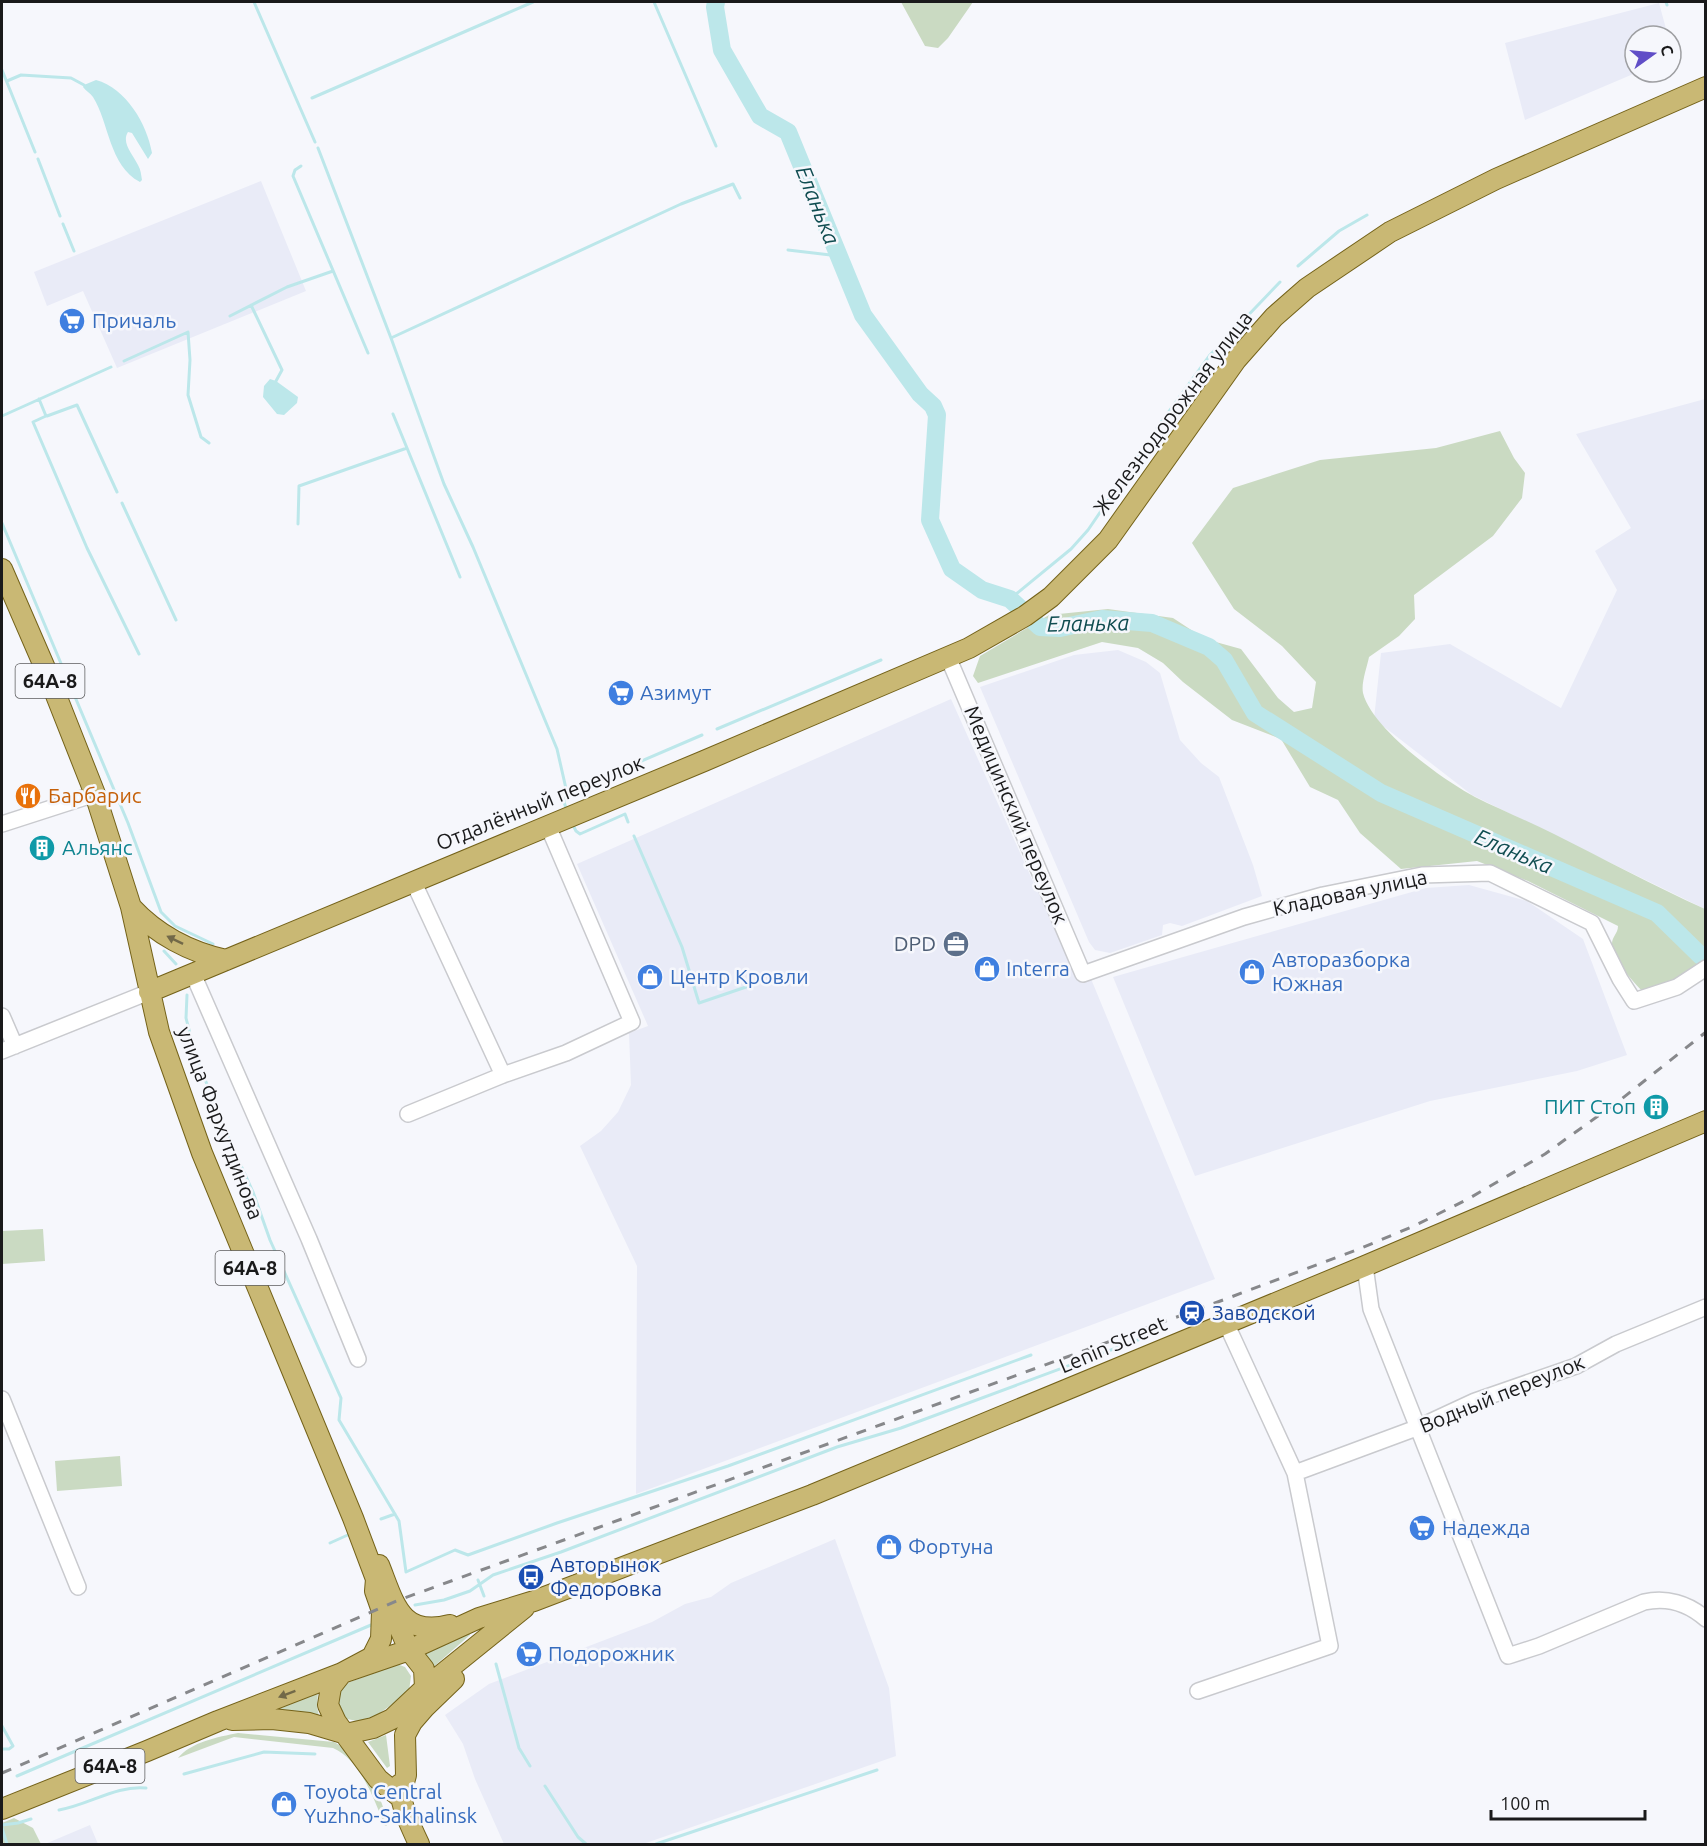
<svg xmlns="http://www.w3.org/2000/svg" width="1707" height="1846" font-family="Ubuntu,sans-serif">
	<rect width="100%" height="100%" fill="#f6f7fc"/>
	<path fill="#e9ebf7" d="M1659 3 1668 36H1635V72H1638L1525 120 1505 43Z
		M261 181 306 291 117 368 83 291 47 306 34 272Z
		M1705 399V909L1472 795 1374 719 1381 653 1450 644 1561 708 1617 590 1595 551 1631 528 1576 434Z
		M1118 650 1146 662 1160 673 1180 740 1201 763 1219 777 1253 865 1262 896 1182 926 1170 923 1163 925 1162 935 1110 953 1095 950 1089 942 980 687 1074 655Z
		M951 699 1035 886 1043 884 1089 974 1215 1279 636 1494 637 1266 580 1146 601 1131 618 1112 631 1085 629 1033 648 1026 577 864Z
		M1469 885 1527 901 1583 939 1627 1055 1577 1071 1430 1101 1195 1176 1113 977 1426 888Z
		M835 1539 889 1688 896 1756 643 1844H504L475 1779 463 1744 445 1715 489 1684 652 1622 685 1604 711 1597 731 1583Z
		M90 1825 98 1844H45Z"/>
	<path fill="#cadac2" d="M901 2H973L948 38 938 48 925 46Z
		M1500 431 1514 458 1525 473 1522 498 1493 536 1414 595 1415 619 1399 636 1369 657C1367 667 1361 683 1363 693 1372 729 1443 780 1475 797 1501 810 1528 821 1554 834 1604 859 1654 886 1705 909V960L1663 987 1643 992C1633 981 1611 959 1612 944 1612 936 1618 934 1618 926L1528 881 1477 861 1401 869 1360 833 1338 800 1310 787 1281 739 1232 720 1183 682 1163 663 1138 648 1102 642 978 683 973 676 980 656 1049 615 1108 609 1173 618 1205 639 1241 649 1278 698 1294 712 1312 708 1316 682 1282 646 1234 609 1192 543 1233 488 1320 460 1436 448Z
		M43 1229 45 1261 2 1264V1231Z
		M120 1456 122 1486 57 1491 55 1461Z
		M471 1628 470 1635 431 1669 423 1652Z
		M397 1664 405 1667 411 1676 409 1691 404 1696 374 1717 362 1722 347 1719 343 1716 338 1706 340 1688 345 1684Z
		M318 1691 317 1707 319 1716 261 1709Z
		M238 1733 334 1742C356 1753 387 1800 387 1826H385C374 1800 361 1760 333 1748L234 1737 178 1758C191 1742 218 1737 238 1733Z
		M386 1735 390 1766 387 1768 368 1742Z
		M14 1818 33 1828 41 1844H2V1823Z"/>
	<path fill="#bce7ea" d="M96 80C126 88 147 124 152 153L148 159 132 133 128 132C121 143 133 154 138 165 141 170 141 175 142 180L140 182C109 166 109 122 93 97 90 93 86 91 83 87L84 85Z
		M270 379 276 381 298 397 297 403 284 415 277 414 263 397 264 386Z"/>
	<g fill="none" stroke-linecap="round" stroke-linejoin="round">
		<path stroke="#bce7ea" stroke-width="3" d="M254 2 315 142
			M654 2 716 146
			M1666 2 1667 5
			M2 70 35 152
			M7 81 21 75 71 78 84 85
			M312 98 533 2
			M318 148 391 338 444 484 473 547 557 749 567 793 564 802 566 808
			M38 159 60 216
			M301 166 295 170 293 176 368 353
			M63 224 74 251
			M788 250 839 256
			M1298 266 1339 231 1367 215
			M251 305 282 370 276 381
			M230 316 287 287 333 271
			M391 338 681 204 733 184 740 198
			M124 361 188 332 190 360 188 395 201 437 209 443
			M39 399 46 416 33 422 87 548 139 654
			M393 414 460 577
			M2 416 111 367
			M47 416 77 405 117 492
			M1157 428 1210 355 1280 282
			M122 503 176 620
			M2 523 128 823 161 912 175 926 213 944
			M298 524 299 486 407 448
			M1010 599 1071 549 1088 530 1146 445
			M717 729 881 660
			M567 793 702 735
			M573 825 576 831 580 834 625 814 628 822
			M634 836 682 947 699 1003 746 987
			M164 951 176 964
			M187 995 186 1018 196 1057 229 1139 253 1192 270 1240 341 1398 339 1420 399 1521 406 1572 455 1550 468 1555 557 1523 728 1466 1031 1355
			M381 1519 395 1514
			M330 1543 350 1534
			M478 1580 484 1596
			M415 1605 444 1600 470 1591 493 1575 561 1552 837 1447 901 1428 1154 1334
			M496 1664 519 1748 530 1766
			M2 1726 13 1746 9 1749H2
			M184 1774 264 1752 315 1754
			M17 1776 371 1625
			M545 1786 578 1837 586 1844
			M59 1810C89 1805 116 1785 146 1788
			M2 1825 18 1823 31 1819
			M2 1828 7 1844
			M656 1844 877 1770"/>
		<path stroke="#bce7ea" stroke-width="18" d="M716 2 715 7 722 50 760 116 788 132 863 315 920 394 933 406 937 415 930 520 952 569 982 590 1010 599 1040 627 1060 628 1102 619 1152 623 1209 647 1224 660 1255 713 1381 793 1657 913 1701 956"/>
		<defs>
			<path id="minor" d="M948 657 1083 974 1244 917 1323 895 1422 875 1490 873 1592 923 1620 979 1634 1001 1677 987 1706 968
				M2 824 95 794
				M413 881 503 1075
				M193 974 309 1239 358 1359
				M2 1016 15 1046
				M2 1051 149 992
				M408 1114 503 1075 566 1053 632 1022 548 826
				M1365 1266 1371 1309 1508 1656 1539 1646 1644 1602C1666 1597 1688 1603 1706 1619
				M2 1399 78 1587
				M1295 1473 1419 1427 1475 1401 1576 1366 1616 1344 1706 1307
				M1198 1691 1330 1646 1295 1473 1226 1323"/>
			<path id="major" d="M2 569 48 675 95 794 131 907 159 1032 202 1153 353 1518 376 1579 375 1591 382 1611 381 1639 372 1657 342 1673 331 1687 328 1705 336 1722 378 1779 400 1797
				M131 907C156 934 190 952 226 960
				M149 992 704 761 969 648 1025 616 1051 597 1108 540 1236 360 1274 317 1307 288 1390 232 1496 179 1706 87
				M379 1565C394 1602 400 1638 450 1625
				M391 1608 409 1650 424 1669 425 1688
				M232 1720 272 1719 309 1723 346 1734 373 1728 392 1719 425 1688 524 1608
				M399 1785C401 1806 410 1825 419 1844
				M400 1797 406 1775 405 1735 412 1722 425 1707 454 1679
				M2 1809 147 1751 218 1721 342 1673 409 1650 479 1618 534 1601 812 1495 1365 1266 1706 1121"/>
		</defs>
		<use href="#minor" stroke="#c9cace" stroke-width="18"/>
		<use href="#major" stroke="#746219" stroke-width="22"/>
		<use href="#minor" stroke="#fff" stroke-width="15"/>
		<use href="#major" stroke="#c9b874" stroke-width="20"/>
		<path stroke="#87888b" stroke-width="3" stroke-dasharray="10 10" stroke-linecap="butt" d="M2 1773 399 1600 1207 1306 1359 1249 1414 1226 1468 1199 1545 1154 1619 1101 1706 1032"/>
	</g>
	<defs><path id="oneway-solid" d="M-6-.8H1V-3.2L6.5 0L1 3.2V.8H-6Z" transform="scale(1.5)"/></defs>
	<g fill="#726948">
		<use href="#oneway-solid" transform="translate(175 940) rotate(-154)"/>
		<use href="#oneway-solid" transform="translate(287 1694) rotate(159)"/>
	</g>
	<defs>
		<symbol id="supermarket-disc" viewBox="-11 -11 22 22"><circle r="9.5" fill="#3f7fe0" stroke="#f6f7fc"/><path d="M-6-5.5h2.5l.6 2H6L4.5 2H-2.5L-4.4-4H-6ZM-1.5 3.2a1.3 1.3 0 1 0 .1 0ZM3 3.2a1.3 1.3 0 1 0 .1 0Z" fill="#fff"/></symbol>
		<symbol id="restaurant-disc" viewBox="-11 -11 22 22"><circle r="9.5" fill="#e8710a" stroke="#f6f7fc"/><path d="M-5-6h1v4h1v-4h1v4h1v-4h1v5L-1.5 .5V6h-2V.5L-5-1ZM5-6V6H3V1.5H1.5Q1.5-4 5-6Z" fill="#fff"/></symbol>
		<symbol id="building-disc" viewBox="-11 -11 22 22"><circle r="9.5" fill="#0f9aa8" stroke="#f6f7fc"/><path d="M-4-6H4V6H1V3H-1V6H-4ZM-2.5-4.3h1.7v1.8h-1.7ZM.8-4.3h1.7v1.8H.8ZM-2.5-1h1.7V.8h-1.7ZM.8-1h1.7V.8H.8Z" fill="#fff"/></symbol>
		<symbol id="office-disc" viewBox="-11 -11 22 22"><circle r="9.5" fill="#5c6f8a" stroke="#f6f7fc"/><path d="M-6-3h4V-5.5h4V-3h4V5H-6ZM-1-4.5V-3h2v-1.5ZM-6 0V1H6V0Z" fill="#fff"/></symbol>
		<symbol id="shop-disc" viewBox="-11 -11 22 22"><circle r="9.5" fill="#3f7fe0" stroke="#f6f7fc"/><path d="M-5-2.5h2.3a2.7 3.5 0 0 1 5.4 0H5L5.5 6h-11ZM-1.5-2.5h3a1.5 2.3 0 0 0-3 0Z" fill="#fff"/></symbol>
		<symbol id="station-disc" viewBox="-11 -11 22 22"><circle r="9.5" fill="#1a4fb4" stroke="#f6f7fc"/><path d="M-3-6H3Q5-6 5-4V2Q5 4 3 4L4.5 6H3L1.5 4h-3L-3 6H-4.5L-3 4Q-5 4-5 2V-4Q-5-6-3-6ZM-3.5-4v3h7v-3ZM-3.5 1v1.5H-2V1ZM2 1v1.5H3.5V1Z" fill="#fff"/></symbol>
		<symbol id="bus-disc" viewBox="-11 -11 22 22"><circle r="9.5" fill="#1a4fb4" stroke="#f6f7fc"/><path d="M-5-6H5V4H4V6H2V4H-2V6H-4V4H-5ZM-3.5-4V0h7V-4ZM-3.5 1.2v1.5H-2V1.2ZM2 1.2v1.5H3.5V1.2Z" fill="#fff"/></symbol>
	</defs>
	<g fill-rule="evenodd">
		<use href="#supermarket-disc" x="57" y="306" width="30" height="30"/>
		<use href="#supermarket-disc" x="606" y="678" width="30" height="30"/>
		<use href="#restaurant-disc" x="13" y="781" width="30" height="30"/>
		<use href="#building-disc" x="27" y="833" width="30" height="30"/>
		<use href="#office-disc" x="941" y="929" width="30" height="30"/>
		<use href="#shop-disc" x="972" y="954" width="30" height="30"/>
		<use href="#shop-disc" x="1237" y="957" width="30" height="30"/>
		<use href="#shop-disc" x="635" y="962" width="30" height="30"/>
		<use href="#building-disc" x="1641" y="1092" width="30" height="30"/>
		<use href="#station-disc" x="1177" y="1298" width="30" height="30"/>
		<use href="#supermarket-disc" x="1407" y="1513" width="30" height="30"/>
		<use href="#shop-disc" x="874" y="1532" width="30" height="30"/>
		<use href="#bus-disc" x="516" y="1562" width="30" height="30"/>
		<use href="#supermarket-disc" x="514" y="1639" width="30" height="30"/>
		<use href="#shop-disc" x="269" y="1789" width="30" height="30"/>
	</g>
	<g text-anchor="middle" stroke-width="5" stroke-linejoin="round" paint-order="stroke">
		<g fill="#f6f7fc" stroke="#5c5c5e" stroke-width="1.5">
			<rect x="15.5" y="664" width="69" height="34" rx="4.5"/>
			<rect x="215.5" y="1251" width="69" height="34" rx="4.5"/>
			<rect x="75.5" y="1749" width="69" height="34" rx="4.5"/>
		</g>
		<g font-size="20" font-weight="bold" fill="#1a1a1b">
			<text x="50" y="688">64А-8</text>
			<text x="250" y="1275">64А-8</text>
			<text x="110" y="1773">64А-8</text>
		</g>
		<g font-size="21" fill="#366cbe" stroke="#f6f7fc" text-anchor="start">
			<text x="92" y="328">Причаль</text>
			<text x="640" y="700">Азимут</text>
			<text x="1272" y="967">Авторазборка<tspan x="1272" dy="24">Южная</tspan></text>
			<text x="1006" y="976">Interra</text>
			<text x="670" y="984">Центр Кровли</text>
			<text x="1442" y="1535">Надежда</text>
			<text x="908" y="1554">Фортуна</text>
			<text x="548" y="1661">Подорожник</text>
			<text x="304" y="1799">Toyota Central<tspan x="304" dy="24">Yuzhno-Sakhalinsk</tspan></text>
		</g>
		<g font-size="21" fill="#1a1a1b" stroke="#f6f7fc">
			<text transform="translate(1173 413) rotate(-53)" y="7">Железнодорожная улица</text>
			<text transform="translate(540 803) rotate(-22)" y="7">Отдалённый переулок</text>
			<text transform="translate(1016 815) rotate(67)" y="7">Медицинский переулок</text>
			<text transform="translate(1350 893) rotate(-12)" y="7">Кладовая улица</text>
			<text transform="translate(220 1123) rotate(69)" y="7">улица Фархутдинова</text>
			<text transform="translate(1113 1345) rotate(-23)" y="7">Lenin Street</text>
			<text transform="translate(1502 1394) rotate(-22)" y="7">Водный переулок</text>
		</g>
		<g font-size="21" fill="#c56008" stroke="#f6f7fc" text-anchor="start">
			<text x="48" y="803">Барбарис</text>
		</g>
		<g font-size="21" fill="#0d838f" stroke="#f6f7fc" text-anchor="start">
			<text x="62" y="855">Альянс</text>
			<text x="1636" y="1114" text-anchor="end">ПИТ Стоп</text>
		</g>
		<g font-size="21" fill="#4e5e75" stroke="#f6f7fc" text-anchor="end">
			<text x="936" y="951">DPD</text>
		</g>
		<g font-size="21" fill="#164399" stroke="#f6f7fc" text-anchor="start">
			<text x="1212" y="1320">Заводской</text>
			<text x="550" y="1572">Авторынок<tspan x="550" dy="24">Федоровка</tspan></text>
		</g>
		<g font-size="22" font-style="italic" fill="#104d51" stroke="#f6f7fc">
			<text transform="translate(818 205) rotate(68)" y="8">Еланька</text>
			<text transform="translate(1088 623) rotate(-1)" y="8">Еланька</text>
			<text transform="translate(1514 851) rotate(23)" y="8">Еланька</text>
		</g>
	</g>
	<rect width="1707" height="1846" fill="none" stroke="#1a1a1b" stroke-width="6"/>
	<g transform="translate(1653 54) rotate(75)"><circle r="28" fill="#f6f7fc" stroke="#9e9fa2" stroke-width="1.5"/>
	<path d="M0-4.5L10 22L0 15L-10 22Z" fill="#604ec7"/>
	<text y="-9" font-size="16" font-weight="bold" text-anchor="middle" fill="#1a1a1b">С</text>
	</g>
	<path d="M1491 1810v9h154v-9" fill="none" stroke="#1a1a1b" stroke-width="3"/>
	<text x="1500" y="1810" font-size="18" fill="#1a1a1b" stroke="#f6f7fc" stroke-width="4.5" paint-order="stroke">100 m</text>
</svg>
